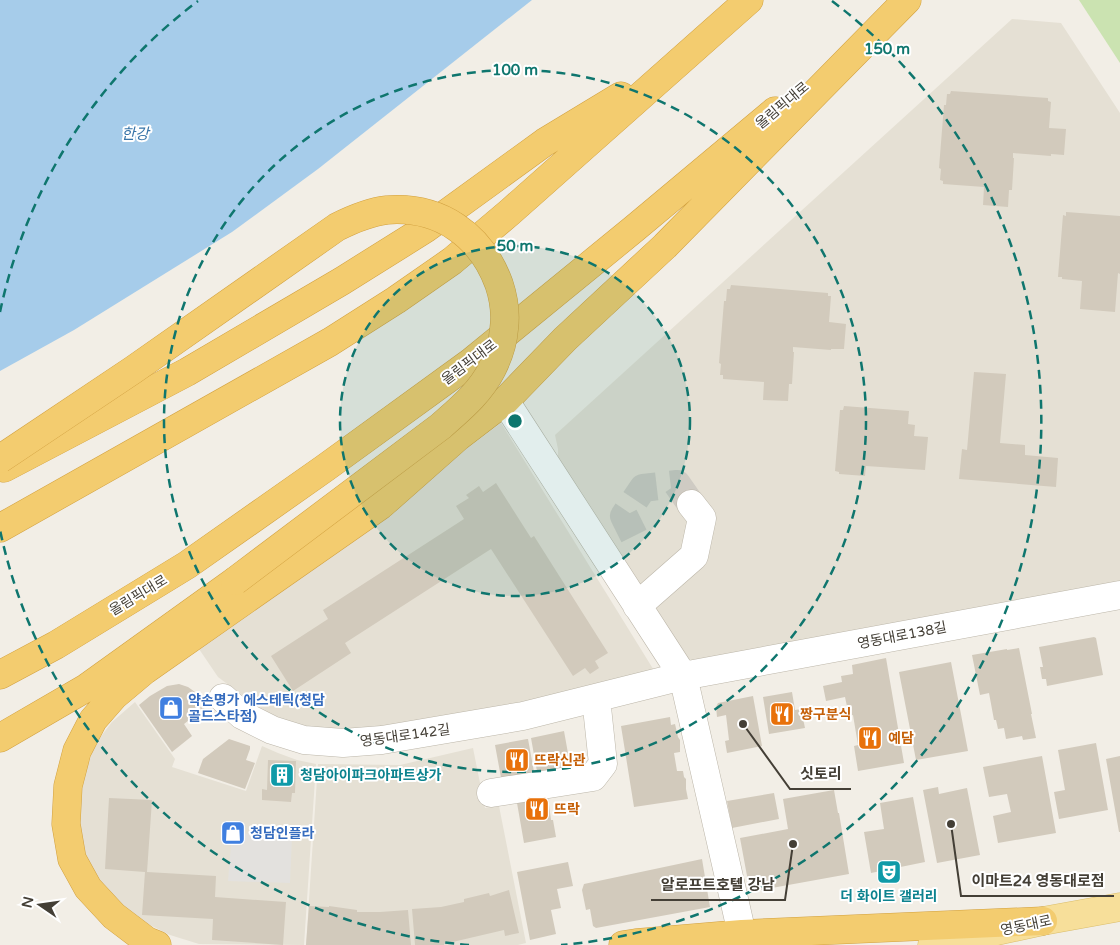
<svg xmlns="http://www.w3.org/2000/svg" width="1120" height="945" font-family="'Varela Round','Noto Sans KR',sans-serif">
	<rect width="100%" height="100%" fill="#f2eee6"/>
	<path fill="#e5e0d4" d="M1012 19 1061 23 1120 113V585L699 663 682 656 558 459V449L555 435Z
		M501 423 655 672 570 695 373 734 314 732 262 710 218 677 199 649Z
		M135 702 175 759 172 767 246 791 262 746 278 753 297 760 316 764 304 945 199 944 170 935 144 922 109 895 98 883 84 856 80 834 81 795 84 777 92 753 102 735 112 722Z
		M473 748 485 808 499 806 526 943 518 945H306L318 764 400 765Z"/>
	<path fill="#cbe3b1" d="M1079 0H1120V63Z"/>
	<path fill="#e3e1de" d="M232 833 292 836 290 883 228 881Z"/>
	<path fill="#a6ccea" d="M0 0H532L318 169 232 232 74 330 0 371Z"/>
	<path fill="#d2cabc" d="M951 91 1048 98V101L1051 102 1049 128 1066 129 1064 155 1051 154V156L1013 153V158H1014L1012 190H1009L1008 207 983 205 984 187 943 184V181L940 180 941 169 939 168 944 105H946L947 94H950Z
		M1066 212 1120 216V274L1118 273 1115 312 1080 309 1082 281 1062 279V277H1058L1063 215 1066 216Z
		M731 285 828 293V296H831L829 322 846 324 844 349H831V350L793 347V352H794L792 384H789L788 401 763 400 764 382 723 379V375H720L721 364 719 363 724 301H726L727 289H730Z
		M974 372 1006 374 1000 443 1025 445V455L1058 458 1056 487 959 479 962 449 967 450Z
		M844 406 909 411 908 424 915 425 914 436 928 437 925 470 866 466 865 476 839 474V472L835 471 840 410H843Z
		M496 483 531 538 534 536 608 653 595 661 599 668 590 674 585 668 573 676 491 549 345 643 351 653 293 691 271 656 328 619 323 610 464 519 456 506 469 498 466 495 479 486 483 492Z
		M1094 637 1096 638 1103 675 1047 686 1046 679H1042L1040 667H1043L1039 647Z
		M1019 648 1032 714H1031L1036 738 1023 740 1022 736 1006 739 1004 728 998 729 996 720H994L989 693 980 695 972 655 1007 649V650Z
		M886 658 904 763 858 771 854 746 858 745 853 715 849 716 845 697 826 701 823 686 842 682 841 676 853 674 852 665Z
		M951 662 968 751 916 760 899 672Z
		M179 684 188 687 195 692 206 707 184 724 192 736 172 752 139 705 150 696 167 686Z
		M792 692 795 710 801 709 805 728 769 734 763 697Z
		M753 696 762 746 727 753 725 741 729 740 726 715 717 717 716 707 718 703Z
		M670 717 671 725 675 724 678 737 680 740V752L674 753 677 771H683L684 777 686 779V789L688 799 634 807 621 726Z
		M564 731 571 770 538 777 531 738Z
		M229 739 250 746V749L246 760 255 763 245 789 198 773 203 759Z
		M527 739H528L535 777 502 783 495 745Z
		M1096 743 1108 810 1059 819 1054 792 1065 790 1058 750Z
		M1042 756 1056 833 998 843 993 816 1011 812 1007 794 989 797 983 767Z
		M1120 756V832H1119L1106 759Z
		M268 760 296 761 295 793H292L291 802 262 800V789L267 790Z
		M938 787 939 794 967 788 980 855 937 863 923 790Z
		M834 790 838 813H839L849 874 750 892 740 838 788 829 783 799Z
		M774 793 779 819 732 828 727 801Z
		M548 797 551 820H553L556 837 524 843 517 803Z
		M913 797 925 862 871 873 864 832 884 829 880 803Z
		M109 798 152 800 147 872 216 876 215 897 286 902 283 945 212 940 213 919 142 915 145 872 105 869Z
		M702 859 710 907 596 928 593 926 590 909 586 910 582 890 584 884Z
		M568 862 573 886 557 889 561 908 551 910 556 934 530 940 517 872Z
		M509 890 519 933 505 936 504 930 444 944V945H415L412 909 441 907 464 902V899L489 893 490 896Z
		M309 906 329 907V906L357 910V912H380L408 910 411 945H306Z"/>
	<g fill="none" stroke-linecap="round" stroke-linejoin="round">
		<path stroke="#cfcbc3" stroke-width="28" stroke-dasharray="28 14" stroke-linecap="butt" d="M634 536 624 516 643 488 677 484 691 504"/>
		<defs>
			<path id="minor" d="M505 401 683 676 742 934
				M637 606 694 556 702 518 691 504
				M223 698 242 715 272 730 304 740 343 743 382 740 523 716 683 676 1120 595
				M491 793 593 777 603 764 596 698"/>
			<path id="major" d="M932 945 1043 921 1120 907"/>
			<path id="highway" d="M4 468 187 372 342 281 425 229 545 142 621 96
				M0 528 330 342 396 300 452 261 510 212 749 0
				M0 675 56 645 187 565 325 468 471 362 635 228 775 111
				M0 738 86 688 235 581
				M157 945 147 941 114 916 88 888 72 859 66 824 68 786 77 751 93 720 114 696 145 670 381 505 458 437 505 401 565 339 665 246 907 0
				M623 945 636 943 742 934 1043 921"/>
		</defs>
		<use href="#minor" stroke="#bcb6a9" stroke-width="29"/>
		<use href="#major" stroke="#dabd6b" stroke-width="29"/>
		<use href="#highway" stroke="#d2a140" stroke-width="29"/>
		<use href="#minor" stroke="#fff" stroke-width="28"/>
		<use href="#major" stroke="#f7df9a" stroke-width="28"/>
		<use href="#highway" stroke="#f3cc6f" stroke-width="28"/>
		<defs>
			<path id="highway-bridge" d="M0 459 133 370 337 227C353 219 369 212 387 210 440 206 481 235 499 284 504 299 506 314 504 329 503 343 498 357 492 369 480 393 460 409 441 426L235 581"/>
		</defs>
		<use href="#highway-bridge" stroke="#d2a140" stroke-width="29" stroke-linecap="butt"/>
		<use href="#highway-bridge" stroke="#f3cc6f" stroke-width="28"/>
	</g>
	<circle cx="515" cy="421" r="175" fill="#0f766e" fill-opacity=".12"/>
	<g fill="none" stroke="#0f766e" stroke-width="2.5" stroke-dasharray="9 6">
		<circle cx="515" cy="421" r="175"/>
		<circle cx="515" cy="421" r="351"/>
		<path d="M469 945A526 526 0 0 1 0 530M0 312A526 526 0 0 1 198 1M832 1A526 526 0 0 1 561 945"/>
	</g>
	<defs>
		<symbol id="shop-square" viewBox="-11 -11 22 22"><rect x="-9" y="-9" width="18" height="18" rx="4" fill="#3f7fe0" stroke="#fff"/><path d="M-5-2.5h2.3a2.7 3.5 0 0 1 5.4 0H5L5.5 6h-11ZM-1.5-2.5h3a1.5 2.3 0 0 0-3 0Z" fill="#fff"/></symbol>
		<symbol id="restaurant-square" viewBox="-11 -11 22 22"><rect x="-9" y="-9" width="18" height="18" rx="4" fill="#e8710a" stroke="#fff"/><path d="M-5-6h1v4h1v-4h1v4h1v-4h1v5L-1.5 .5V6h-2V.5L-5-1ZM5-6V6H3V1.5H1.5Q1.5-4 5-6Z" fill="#fff"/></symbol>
		<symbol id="building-square" viewBox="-11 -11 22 22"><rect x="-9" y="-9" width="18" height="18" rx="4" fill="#0f9aa8" stroke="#fff"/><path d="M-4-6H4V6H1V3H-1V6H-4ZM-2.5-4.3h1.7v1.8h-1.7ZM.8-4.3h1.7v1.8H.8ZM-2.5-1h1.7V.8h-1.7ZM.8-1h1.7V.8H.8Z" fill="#fff"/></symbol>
		<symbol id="theatre-square" viewBox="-11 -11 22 22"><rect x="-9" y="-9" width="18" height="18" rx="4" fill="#0f9aa8" stroke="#fff"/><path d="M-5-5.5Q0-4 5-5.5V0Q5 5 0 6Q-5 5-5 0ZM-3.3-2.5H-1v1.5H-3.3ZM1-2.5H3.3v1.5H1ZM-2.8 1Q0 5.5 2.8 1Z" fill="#fff"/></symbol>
	</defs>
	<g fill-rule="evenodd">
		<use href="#shop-square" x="157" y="694" width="28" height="28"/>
		<use href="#restaurant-square" x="768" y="700" width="28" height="28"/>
		<use href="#restaurant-square" x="856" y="724" width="28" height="28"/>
		<use href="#restaurant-square" x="503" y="746" width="28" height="28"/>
		<use href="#building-square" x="268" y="761" width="28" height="28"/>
		<use href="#restaurant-square" x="523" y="795" width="28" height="28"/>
		<use href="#shop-square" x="219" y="819" width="28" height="28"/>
		<use href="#theatre-square" x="875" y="858" width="28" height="28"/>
	</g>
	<g text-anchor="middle" stroke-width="4" stroke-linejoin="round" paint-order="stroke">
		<g font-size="14" fill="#443f36" stroke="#fff">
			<text transform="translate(782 105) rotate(-40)" y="5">올림픽대로</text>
			<text transform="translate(469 362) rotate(-37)" y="5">올림픽대로</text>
			<text transform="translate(138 595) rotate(-31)" y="5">올림픽대로</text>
			<text transform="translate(902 635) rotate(-11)" y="5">영동대로138길</text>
			<text transform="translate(405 735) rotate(-8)" y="5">영동대로142길</text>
			<text transform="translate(1026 925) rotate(-12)" y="5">영동대로</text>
		</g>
		<g font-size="14" font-weight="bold" fill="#366cbe" stroke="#fff" text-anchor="start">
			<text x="188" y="705">약손명가 에스테틱(청담<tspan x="188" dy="16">골드스타점)</tspan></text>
			<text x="250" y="838">청담인플라</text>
		</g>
		<g font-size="14" font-weight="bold" fill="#c56008" stroke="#fff" text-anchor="start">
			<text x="800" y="719">짱구분식</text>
			<text x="888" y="743">예담</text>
			<text x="534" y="765">뜨락신관</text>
			<text x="554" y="814">뜨락</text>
		</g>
		<g font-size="14" font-weight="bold" fill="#0d838f" stroke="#fff" text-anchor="start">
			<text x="300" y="780">청담아이파크아파트상가</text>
			<text x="889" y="901" text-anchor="middle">더 화이트 갤러리</text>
		</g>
		<g font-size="15" font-style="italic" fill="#3774a8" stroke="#fff">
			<text x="135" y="139">한강</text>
		</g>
	</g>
	<circle cx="515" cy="421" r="8" fill="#0f766e" stroke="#fff" stroke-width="2.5"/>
	<g font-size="15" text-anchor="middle" font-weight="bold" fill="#0f766e" stroke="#fff" stroke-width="4" stroke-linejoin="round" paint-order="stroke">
		<text x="887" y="54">150 m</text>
		<text x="515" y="75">100 m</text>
		<text x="515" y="251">50 m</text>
	</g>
	<path fill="none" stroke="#443f36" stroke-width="2" d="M743 724L790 789H851M951 824L961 896H1114M793 844L785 900H651"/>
	<g fill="#443f36" stroke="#fff" stroke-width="2">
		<circle cx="743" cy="724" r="5"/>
		<circle cx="951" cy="824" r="5"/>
		<circle cx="793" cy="844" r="5"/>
	</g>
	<g font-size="15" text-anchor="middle" font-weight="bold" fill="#443f36" stroke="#fff" stroke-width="4" stroke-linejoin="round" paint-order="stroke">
		<text x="821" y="779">싯토리</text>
		<text x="1038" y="886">이마트24 영동대로점</text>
		<text x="718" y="890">알로프트호텔 강남</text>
	</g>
	<g transform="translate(40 905) rotate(283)" stroke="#ffffff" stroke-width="4" paint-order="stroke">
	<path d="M0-4L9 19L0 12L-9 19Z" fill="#443f36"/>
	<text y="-8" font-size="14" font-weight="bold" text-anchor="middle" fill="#443f36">N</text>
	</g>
</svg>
